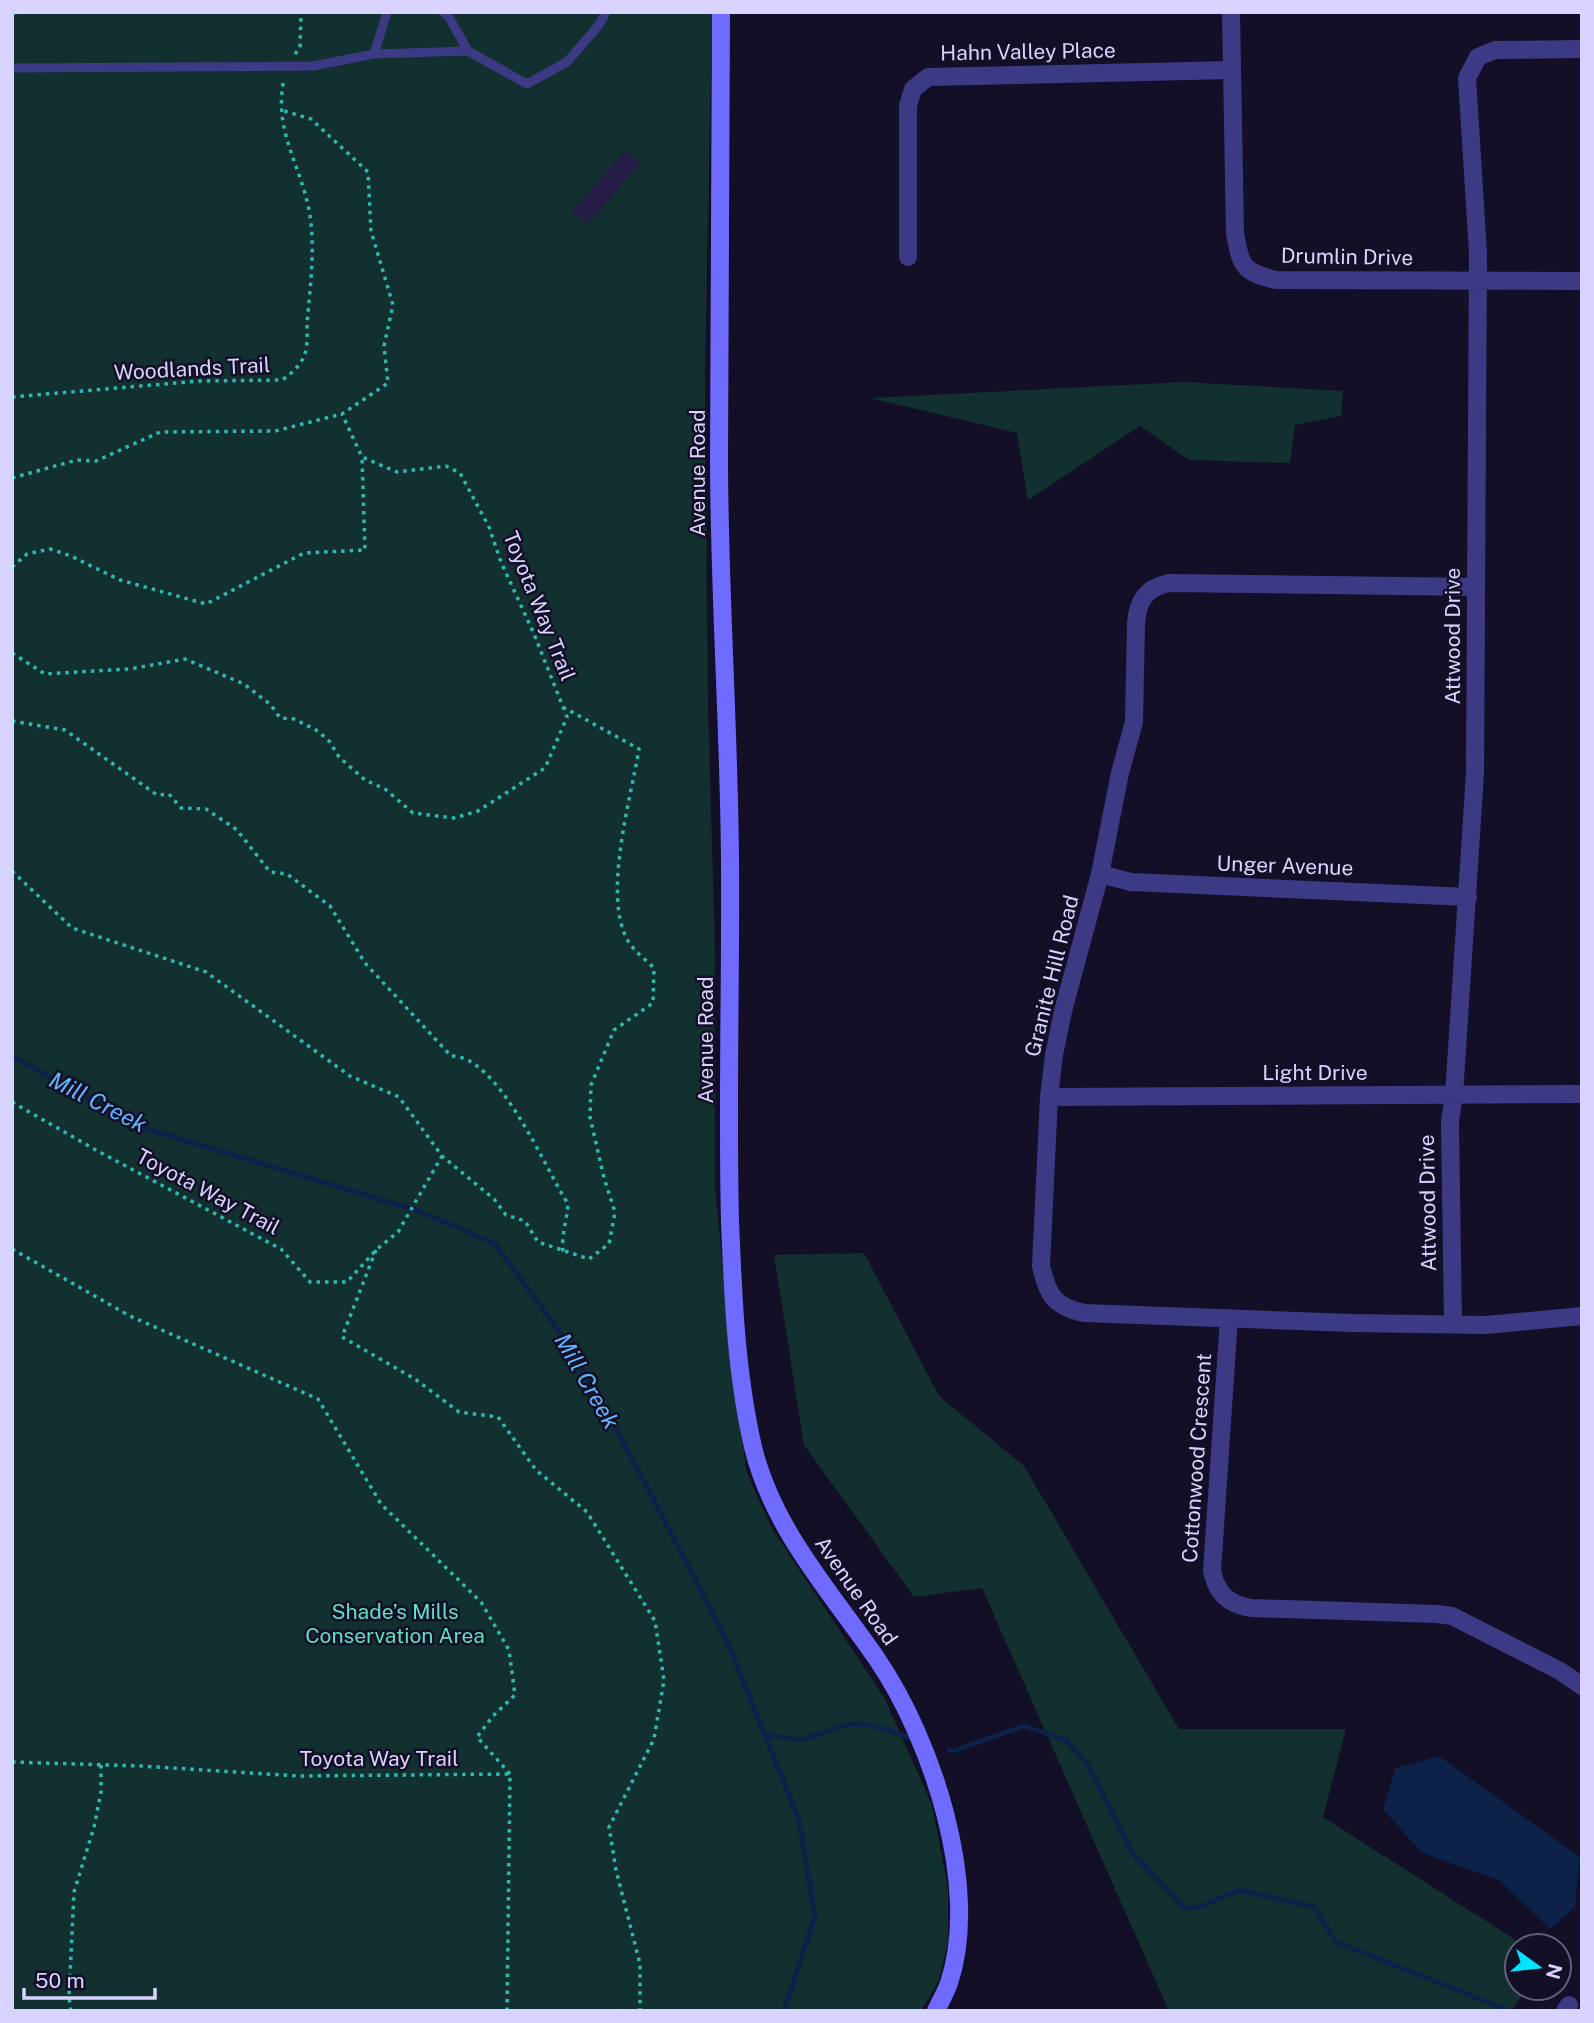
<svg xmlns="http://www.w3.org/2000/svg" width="1594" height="2023" font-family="'Public Sans',sans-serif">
	<rect width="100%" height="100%" fill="#130f26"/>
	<path fill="#12302f" d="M12 12H712L705 376 708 706 715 950V1188L736 1401 747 1473 771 1527 885 1699 932 1805 948 1889V1942L939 1980 921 2011H12Z
		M1184 382 1343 391 1341 416 1295 425 1290 463 1189 460 1140 426 1028 500 1017 433 870 398Z
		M864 1253 939 1396 1024 1466 1179 1729H1346L1323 1817 1525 1946H1517V1988H1527L1512 2011H1169L982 1588 914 1597 804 1445 774 1255Z"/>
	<path fill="#0c2248" d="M1439 1756 1580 1857 1575 1907 1550 1929 1499 1880 1422 1853 1383 1809 1396 1768Z"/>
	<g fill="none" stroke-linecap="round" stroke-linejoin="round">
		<path stroke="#0c2248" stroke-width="5" d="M12 1056 137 1126 419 1211 495 1244 564 1338 635 1464 727 1641 799 1820 815 1916 784 2011
			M766 1735 802 1740 848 1724 871 1725 908 1737
			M949 1750 953 1751 1024 1726 1066 1740 1086 1762 1133 1854 1185 1908 1200 1907 1239 1890 1314 1907 1336 1942 1510 2011"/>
	</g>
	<path fill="#241b47" d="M625 151 640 164 587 224 572 211Z"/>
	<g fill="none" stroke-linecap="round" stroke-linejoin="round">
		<path stroke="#2fb8b0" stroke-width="3.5" stroke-dasharray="3.5 5" stroke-linecap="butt" d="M12 13 28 12
			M295 54 300 47 301 12
			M12 397 199 381 282 380C291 374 300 366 304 356 308 348 307 334 307 324 310 286 316 248 309 210 300 163 273 130 284 79
			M12 478 77 460 96 461 160 432 275 431 342 414 388 383 384 346 393 305 371 231 368 172 311 119 281 110
			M12 567 27 554 50 549 71 556 120 580 206 604 304 553 365 550 362 457
			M12 653 45 674 130 669 185 659 244 684 271 705 280 718 294 719 318 731 330 742 339 757 365 780 385 789 413 813 454 818 478 811 545 768 567 717 534 634 501 562 489 527 460 473 446 466 397 472 362 457 342 414
			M12 721 65 730 157 795 169 794 181 808 206 809 237 830 270 872 287 874 330 906 365 963 451 1056C498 1055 545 1168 568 1204 567 1221 561 1235 563 1252
			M12 871 72 928 206 972 350 1076 399 1097 442 1156 494 1199 506 1215 525 1221 538 1242 589 1259 609 1244 615 1212 604 1178 590 1117 591 1085 614 1030 653 1003 654 968C646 960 634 951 628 941 602 896 631 798 639 749L563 707
			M12 1102 94 1149 281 1249 310 1282H347L376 1250 398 1232 442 1156
			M12 1249 130 1316 318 1399 381 1504 481 1602 509 1650 515 1695 493 1716 477 1737 510 1774
			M376 1250 342 1337 415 1379 459 1412 498 1417 536 1470 587 1512 655 1621 664 1680 654 1739 609 1827 616 1870 640 1964V2011
			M12 1762 141 1766 298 1776 510 1774
			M71 2011 69 1997 74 1892 94 1827 101 1792V1765
			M507 2011 510 1774"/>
		<path stroke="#3d3a85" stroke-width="9" d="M443 12 449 17 468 51
			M374 54 387 12
			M12 68 313 66 374 54 468 51 527 84 567 62 599 25 606 12"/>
		<path stroke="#3d3a85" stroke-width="18" d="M1231 12 1235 233C1241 266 1242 272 1276 280L1582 281
			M908 257V106L913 89 928 77 1232 70
			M1475 587 1169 583C1146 588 1138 600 1136 623L1134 722 1120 773 1100 874 1063 1011 1054 1055 1049 1097 1041 1266C1048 1295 1053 1306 1084 1313L1352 1323 1486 1325 1582 1316
			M1100 874 1131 882 1468 897
			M1049 1097 1582 1094
			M1229 1318 1212 1571C1217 1594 1228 1604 1251 1608L1437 1614 1452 1616 1560 1671 1582 1686
			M1453 1324 1450 1121 1454 1095 1475 773 1478 253 1467 78 1478 57 1495 50 1582 49
			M1565 2011 1569 2005"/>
		<path stroke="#6f6bff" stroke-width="18" d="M721 12C721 160 719 308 719 457 719 591 729 725 730 859 731 980 727 1100 730 1221 733 1296 736 1373 753 1447 773 1529 830 1591 877 1659 932 1740 981 1887 949 1983 946 1992 940 2002 936 2011"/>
	</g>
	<g text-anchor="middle" stroke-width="5" stroke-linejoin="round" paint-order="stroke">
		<g font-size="21" fill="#d9d4ff" stroke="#130f26">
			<text transform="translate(1028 52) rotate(-1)" y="7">Hahn Valley Place</text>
			<text transform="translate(1347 257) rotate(1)" y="7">Drumlin Drive</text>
			<text transform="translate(192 369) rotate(-3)" y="7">Woodlands Trail</text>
			<text transform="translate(698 473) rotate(-90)" y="7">Avenue Road</text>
			<text transform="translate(539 606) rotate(68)" y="7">Toyota Way Trail</text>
			<text transform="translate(1453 636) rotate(-90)" y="7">Attwood Drive</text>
			<text transform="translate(1285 866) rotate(2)" y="7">Unger Avenue</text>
			<text transform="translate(1052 976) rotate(-76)" y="7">Granite Hill Road</text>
			<text transform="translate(706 1040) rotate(-90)" y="7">Avenue Road</text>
			<text x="1315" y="1080">Light Drive</text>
			<text transform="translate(208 1192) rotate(28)" y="7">Toyota Way Trail</text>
			<text transform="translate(1428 1203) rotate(-91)" y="7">Attwood Drive</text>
			<text transform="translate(1197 1458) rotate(-86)" y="7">Cottonwood Crescent</text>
			<text transform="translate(856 1591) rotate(55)" y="7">Avenue Road</text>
			<text x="379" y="1766">Toyota Way Trail</text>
		</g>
		<g font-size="21" fill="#5fe0c0" stroke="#130f26">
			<text x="395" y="1619">Shade’s Mills<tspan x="395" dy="24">Conservation Area</tspan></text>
		</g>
		<g font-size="23" font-style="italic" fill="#62b6ff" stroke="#130f26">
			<text transform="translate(98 1102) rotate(27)" y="8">Mill Creek</text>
			<text transform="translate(587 1381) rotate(60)" y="8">Mill Creek</text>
		</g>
	</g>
	<rect width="1594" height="2023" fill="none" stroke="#d9d4ff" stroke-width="28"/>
	<g transform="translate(1538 1967) rotate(105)"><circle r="33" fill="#130f26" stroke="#625e7d" stroke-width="2"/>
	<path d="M0-5L12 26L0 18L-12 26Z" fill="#00e5ff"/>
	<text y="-10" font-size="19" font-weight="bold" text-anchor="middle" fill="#d9d4ff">N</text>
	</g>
	<path d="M24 1988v10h131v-10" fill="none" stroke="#d9d4ff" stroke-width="3.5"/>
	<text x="35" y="1988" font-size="21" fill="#d9d4ff" stroke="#130f26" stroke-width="5" paint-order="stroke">50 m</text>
</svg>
